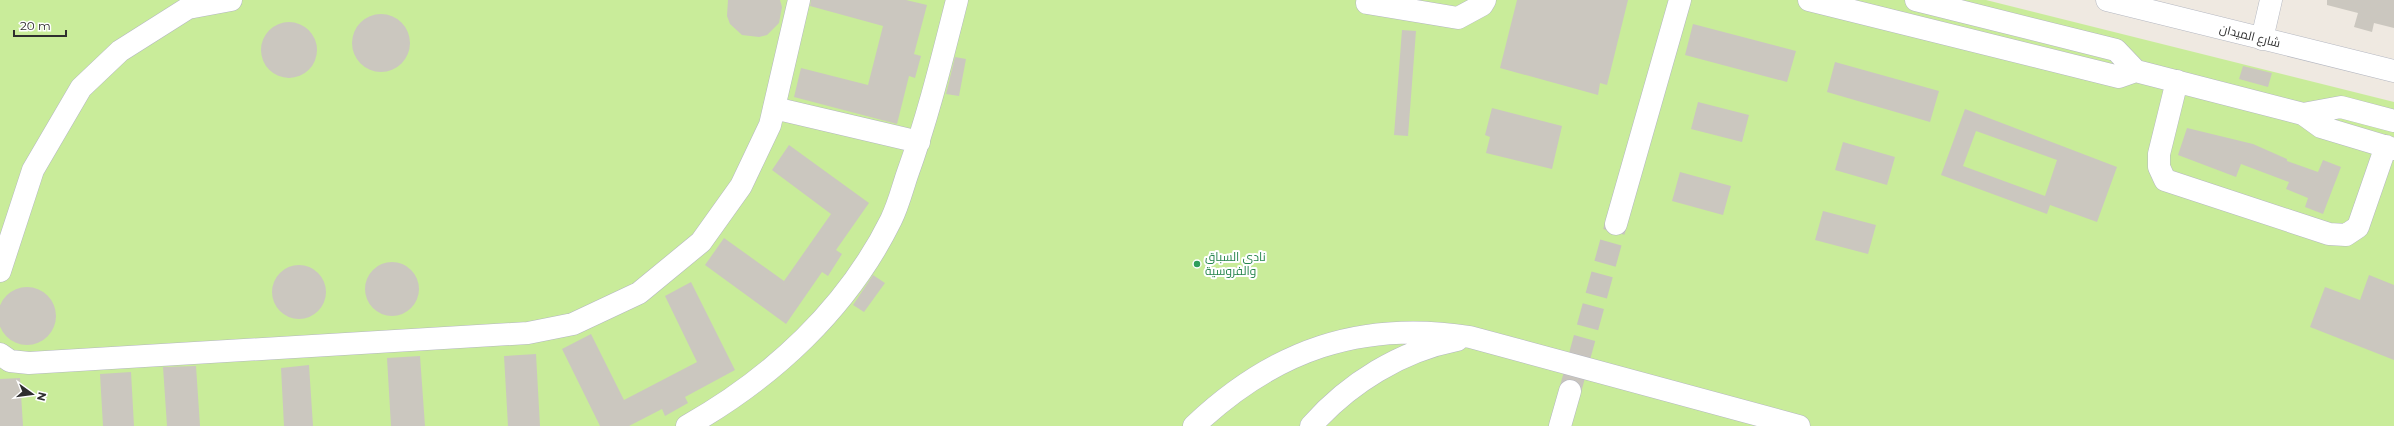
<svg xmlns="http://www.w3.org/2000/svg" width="2394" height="426" font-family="Montserrat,Cairo,sans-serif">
	<rect width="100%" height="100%" fill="#efe9e1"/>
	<path fill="#c9ec9a" d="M0 0H1986L2394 102V426H0Z"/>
	<path fill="#cbc7bf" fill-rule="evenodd" d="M728 0H780L782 7 779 23 767 35 759 37 742 35 730 24 727 16Z
		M811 0H906L927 5 914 54 921 56 915 78 909 76 897 124 794 97 801 68 868 85 883 26 810 6Z
		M1517 0H1628L1607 85 1600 83 1598 95 1500 68Z
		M2327 0H2394V28L2374 23 2372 32 2354 27 2358 13 2327 5Z
		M352 43a29 29 0 1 1 58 0a29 29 0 1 1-58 0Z
		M261 50a28 28 0 1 1 56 0a28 28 0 1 1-56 0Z
		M1693 24 1796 51 1787 82 1685 55Z
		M1402 30 1416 31 1408 136 1394 135Z
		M955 57 966 59 959 96 946 94Z
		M1835 62 1939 91 1930 122 1827 92Z
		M2243 66 2272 73 2268 87 2239 79Z
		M1698 102 1749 115 1742 142 1691 129Z
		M1492 108 1562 126 1552 169 1486 153 1490 137 1485 135Z
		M1965 109 2117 167 2097 222 2050 205 2047 214 1941 175ZM1976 131 2057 160 2045 196 1963 166Z
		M2187 128 2253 144 2287 159V161L2318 172 2323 160 2341 167 2323 214 2305 207 2308 198 2286 189 2289 182 2241 164 2236 177 2178 155Z
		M1843 142 1895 157 1887 185 1835 170Z
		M789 145 869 203 836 250 842 254 828 276 822 272 786 324 705 265 724 238 784 281 831 214 772 170Z
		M1680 172 1731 186 1723 215 1672 201Z
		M1823 211 1876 225 1868 254 1815 240Z
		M365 289a27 27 0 1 1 54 0a27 27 0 1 1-54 0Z
		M272 292a27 27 0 1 1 54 0a27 27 0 1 1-54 0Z
		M873 275 885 283 864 312 853 305Z
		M2369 275 2394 285V360L2310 327 2325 287 2360 300Z
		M691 282 735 370 685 397 688 403 665 416 662 409 629 426H600L562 349 591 334 624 400 697 362 665 296Z
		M-2 316a29 29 0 1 1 58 0a29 29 0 1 1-58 0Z
		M536 354 540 426H508L504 356Z
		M420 356 425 426H391L387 358Z
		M309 365 313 426H284L281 368Z
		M196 366 200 426H167L163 367Z
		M131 372 134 426H103L100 374Z
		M20 378 23 426H0V379Z"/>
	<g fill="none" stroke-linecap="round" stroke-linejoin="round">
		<path stroke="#c8c4bd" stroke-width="22" stroke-dasharray="22 11" stroke-linecap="butt" d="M1570 391 1616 224"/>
		<defs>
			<path id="minor" d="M1809 0 2119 77 2136 71
				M1916 0 2116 50 2136 71 2303 114 2321 127 2394 149
				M2107 0 2394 71
				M1367 3 1458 18 1482 5 1485 0
				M2262 39 2271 0
				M2177 81 2159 154V167L2165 180 2329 234 2346 235 2358 227 2386 146
				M774 108 919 142
				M2303 114 2341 107 2394 121
				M1616 224 1680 0
				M0 271 33 170 81 88 120 51 188 8 231 0
				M0 354 10 361 29 363 528 333 573 324 639 293 701 242 741 186 770 125 799 0
				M687 426C772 378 847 309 891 220 898 206 902 190 907 175 928 117 942 59 957 0
				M1194 426C1274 350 1361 320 1470 337L1799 426
				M1311 426C1349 383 1401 351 1457 340
				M1560 426 1570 391"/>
		</defs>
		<use href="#minor" stroke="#b4b7c1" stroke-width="23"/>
		<use href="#minor" stroke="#fff" stroke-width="22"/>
	</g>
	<circle fill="#2e9e5b" stroke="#fff" stroke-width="1.5" cx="1197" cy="264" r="4"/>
	<g text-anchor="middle" stroke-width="4" stroke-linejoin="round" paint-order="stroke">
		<g font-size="12" fill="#2e2e2e" stroke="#fff">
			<text transform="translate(2250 36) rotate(14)" y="4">شارع الميدان</text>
		</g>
		<g font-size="12" fill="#27864d" stroke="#fff" text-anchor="start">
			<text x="1205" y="261">نادي السباق<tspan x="1205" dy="14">والفروسية</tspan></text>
		</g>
	</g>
	<g transform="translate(32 394) rotate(104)" stroke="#ffffff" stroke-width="3" paint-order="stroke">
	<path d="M0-3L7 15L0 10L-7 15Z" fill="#2e2e2e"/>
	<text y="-6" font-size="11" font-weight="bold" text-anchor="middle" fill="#2e2e2e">N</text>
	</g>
	<path d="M14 30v6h52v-6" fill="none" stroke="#2e2e2e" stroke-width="2"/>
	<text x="20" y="30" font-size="12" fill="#2e2e2e" stroke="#ffffff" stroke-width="3" paint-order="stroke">20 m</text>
</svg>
